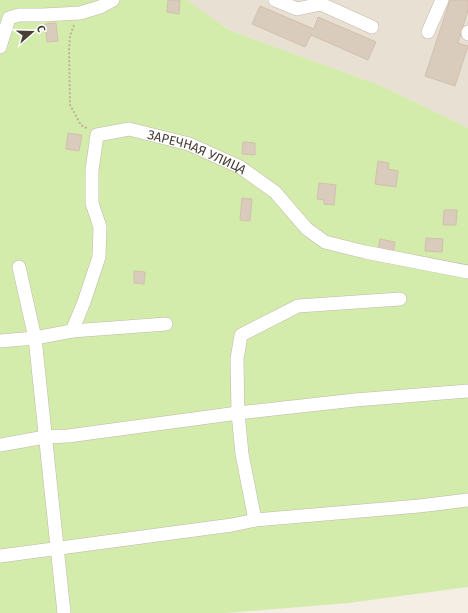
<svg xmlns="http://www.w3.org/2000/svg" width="468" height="613" font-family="'Fira Sans',sans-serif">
	<rect width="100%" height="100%" fill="#f4eee5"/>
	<path fill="#e8e0d3" d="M187 0H468V128L382 86 229 30Z"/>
	<path fill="#d3ebab" d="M0 0H187L229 30 382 86 468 128V587L348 603 226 613H0Z"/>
	<path fill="#d9ccbd" stroke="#d2c0ac" d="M168 0H180L179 14 167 12Z
		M450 0H468V10L458 43 468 46 455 86 425 76Z
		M260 6 314 29 318 17 376 42 368 60 311 35 305 47 252 24Z
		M56 23 58 41 47 42 45 24Z
		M68 133 82 135 79 151 66 149Z
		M243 142 255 143V155L242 154Z
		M378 161 389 163 388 169 398 171 396 187 375 184Z
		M319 183 336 185 334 205 324 204V200L317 199Z
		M242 198 252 199 250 221 240 220Z
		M444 210H457L456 225H443Z
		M426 238 443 239 442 252 425 251Z
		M380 239 395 242 393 254 378 251Z
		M134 271 145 272 144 284 134 283Z"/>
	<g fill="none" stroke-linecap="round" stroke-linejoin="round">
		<defs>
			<g id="minor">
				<path d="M275 0 297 9 321 4 372 27"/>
				<path d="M428 32 442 0"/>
				<path d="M468 34V32"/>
				<path d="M0 47 9 18 19 15H43L80 13 100 7 113 0"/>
				<path d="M19 267 35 338 64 613"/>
				<path id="s1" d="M72 331 84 302 99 257 100 227 92 203V170L97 135 129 129 189 144 240 167 275 192 307 229 325 242 365 252 468 272"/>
				<path d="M0 341 35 338 72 331 166 324"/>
				<path d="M0 445 45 437 68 436 238 413 355 400 468 391"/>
				<path d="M255 520 242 454 238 413 237 359 241 335 298 306 400 299"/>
				<path d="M0 556 232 525 255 520 419 506 468 500"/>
			</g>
		</defs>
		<use href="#minor" stroke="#c3b8aa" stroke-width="14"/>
		<path stroke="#c3b097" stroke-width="2" stroke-dasharray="2 2" stroke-linecap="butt" d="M74 25 70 36 69 50 70 105 81 125 88 129"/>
		<use href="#minor" stroke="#fff" stroke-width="13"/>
	</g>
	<g text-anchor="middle" stroke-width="3" stroke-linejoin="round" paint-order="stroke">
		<g font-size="13" fill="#473e34" stroke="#fff">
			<text dy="5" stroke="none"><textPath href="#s1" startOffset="307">ЗАРЕЧНАЯ УЛИЦА</textPath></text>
		</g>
	</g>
	<g transform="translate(32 32) rotate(70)" stroke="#ffffff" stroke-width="3" paint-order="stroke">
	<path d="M0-3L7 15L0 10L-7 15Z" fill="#473e34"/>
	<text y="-6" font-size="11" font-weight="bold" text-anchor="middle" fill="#473e34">С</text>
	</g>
</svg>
